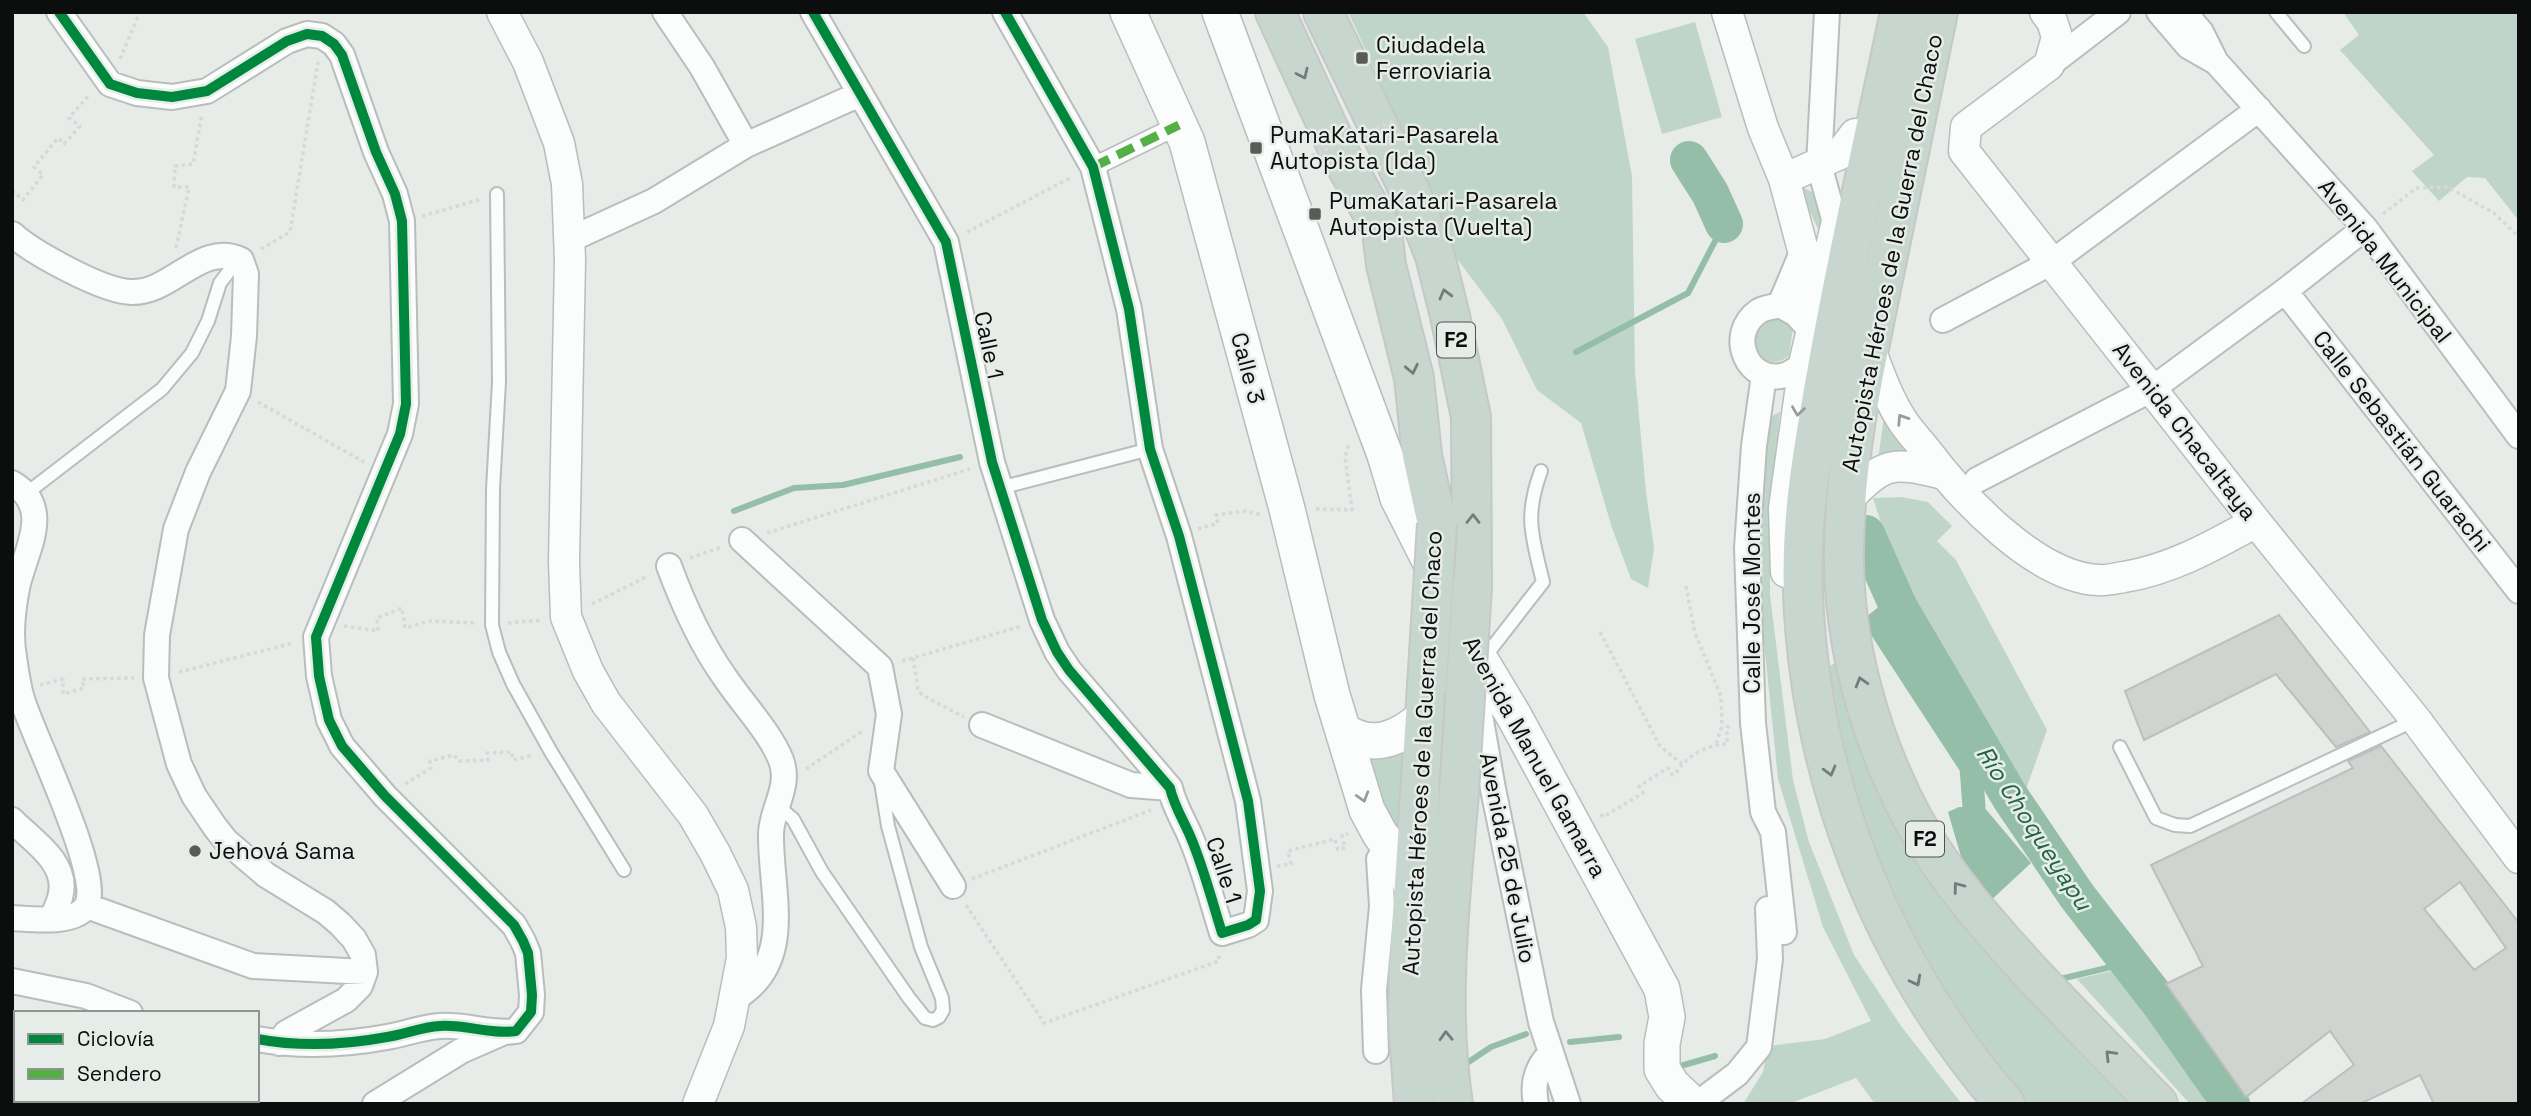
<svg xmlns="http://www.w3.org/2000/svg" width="2531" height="1116" font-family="'Space Grotesk',sans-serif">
	<rect width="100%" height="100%" fill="#e7ece9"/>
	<path fill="#c0d5ca" d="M1348 12H1583L1608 47 1632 176 1635 372 1646 492 1654 548 1648 588 1631 579 1612 528 1581 423 1537 390 1502 319 1458 260 1422 172Z
		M2343 12H2519V221L2485 178 2467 177 2439 201 2412 171 2434 155 2340 50 2359 35Z
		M1695 22 1722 117 1662 134 1635 39Z
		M1798 185 1814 193 1823 222 1822 238Z
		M1766 318H1781L1793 328 1789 356C1774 367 1763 362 1752 348L1754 328Z
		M1886 402 1917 451 1895 454 1878 460Z
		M1780 412 1770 504V595L1793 780 1809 842 1854 955 1901 1026 1962 1104H1875L1856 1078 1789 1104H1743L1763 1072 1768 1046 1825 1039 1871 1021 1823 927 1778 779 1756 564 1758 500 1770 417Z
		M1902 497 1928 502 1952 526 1937 541 1956 560 2047 730 2024 795 1958 678 1917 611 1891 554 1873 498Z
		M1837 662 1949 903 2130 1104H2026L1951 1007 1894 906 1853 799 1826 668Z
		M1405 748 1400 834 1388 820 1366 753Z
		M2138 965 2237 1104H2190L2077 979Z"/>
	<path fill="#95bea8" d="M1959 807H1984L2031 863 1987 904 1967 877 1948 812Z"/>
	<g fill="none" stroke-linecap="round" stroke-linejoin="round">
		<path stroke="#95bea8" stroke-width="6" d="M1576 352 1688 293 1724 224
			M734 511 794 488 843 485 960 457
			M2056 980 2128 963
			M1570 1042 1619 1037
			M1467 1063 1491 1047 1526 1034
			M1675 1065 1677 1067 1715 1056"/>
		<path stroke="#95bea8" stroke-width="23" d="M1898 606 1877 623 1971 767 1974 807"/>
		<path stroke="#95bea8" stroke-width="38" d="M1689 160 1710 193 1724 224
			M1866 534 1898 606 2010 797 2077 896 2160 1003 2231 1104"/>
	</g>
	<path fill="#d0d4d1" stroke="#bcbfbd" stroke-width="2" fill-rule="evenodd" d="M2279 615 2370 732 2336 747 2276 674 2144 740 2125 691Z
		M2381 746 2519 923V1104H2434L2420 1075 2360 1104H2301L2354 1065 2330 1031 2246 1097 2166 984 2203 966 2151 865 2353 768 2348 761ZM2460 882 2506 948 2474 970 2424 909Z"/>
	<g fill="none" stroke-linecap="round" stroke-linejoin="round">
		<defs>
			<path id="service" d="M2276 12 2304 46
				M497 194 499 382 493 489 492 625 499 652 513 684 551 752 624 870
				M1000 488 1150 449
				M27 493 162 389 192 353 208 321 220 283 233 266 241 260
				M1484 658 1543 582C1532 536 1524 517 1541 471
				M2120 747 2156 818 2175 825 2190 826 2415 720
				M779 807 793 819 822 872 909 998 925 1018 933 1020 939 1017 943 1010 942 998 921 947 888 826 881 782"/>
			<path id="pedestrian" d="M1093 167 1179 125"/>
			<path id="minor" d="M59 12 110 84 137 93 172 97 207 91 287 41 307 34 322 36 334 44 342 55 376 152 395 194 402 221 406 404 400 434 316 637 319 676 329 720 342 746 385 796 514 925 523 941 528 953 532 995 531 1012 516 1031C491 1035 466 1024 440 1026 422 1027 405 1034 387 1037 344 1045 300 1047 257 1039
				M665 12 702 67 746 145
				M813 12 946 242 992 462 1042 620 1057 652 1069 670 1170 788C1174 806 1184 821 1191 838 1204 869 1212 901 1222 933L1248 925 1256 920 1260 891 1248 801 1179 536 1150 449 1129 309 1093 167 1005 12
				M1827 12 1819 165 1836 226
				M2159 12 2188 46 2216 62
				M2184 12 2201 32 2216 62 2365 228 2519 436
				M2049 65 2118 12
				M12 234C33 253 104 292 132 292 172 293 201 241 241 260L246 274 244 336 238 391 198 472 176 529 157 635 156 678 179 764 194 796 215 827 226 841 266 875 326 912 340 924 354 939 363 955 365 972 360 986 346 1000 286 1033 279 1043
				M569 240 654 201 746 145 860 94
				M2285 291 2519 591
				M1780 305 1803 250
				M1943 320 2052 262 2259 109
				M1804 364C1799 367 1792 373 1785 375 1748 386 1725 334 1759 311 1764 308 1773 307 1780 305L1796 314 1812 332
				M1764 375 1754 446 1747 548 1753 723 1763 812 1773 832 1784 932
				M1977 480 2152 389 2285 291 2365 228
				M12 483C55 508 24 553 17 588 13 609 10 636 14 657 16 671 18 686 22 699 34 738 102 874 87 905 77 925 31 919 12 918
				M742 540 880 667 889 714 881 771 953 886
				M669 566C682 601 702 645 724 676 741 702 770 732 781 760 791 786 772 808 771 833 770 893 797 962 734 999
				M1480 694 1479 709 1493 789 1541 1022 1568 1104
				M982 725 1131 785 1170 788
				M12 820C31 840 67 861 61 893 60 902 55 911 51 919
				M87 906 253 966 365 972
				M12 981 86 996 130 1013
				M1376 1051 1374 990 1382 906 1379 859 1389 845
				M375 1104 461 1051 502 1033
				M1536 1104C1532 1084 1536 1068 1550 1054
				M1697 1104 1737 1074 1759 1047 1770 959 1768 909"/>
			<path id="tertiary" d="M502 12 528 62 559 143 567 184 570 260 564 562 566 617 588 671 606 703 693 815 715 853 733 890 741 927 742 958 729 1026 698 1104
				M1727 12 1763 128 1784 179 1803 250 1809 307
				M2045 12 2052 21 2057 37 2049 65 1966 127 1964 151 2256 522 2416 720 2519 858
				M1784 179 1840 154 1855 134
				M1869 347C1879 372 1887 397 1902 420 1908 430 1917 439 1925 449 1961 497 2035 577 2098 580 2107 581 2116 578 2124 577 2173 569 2214 545 2256 522
				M1847 500C1885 462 1890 461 1943 474
				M1786 572 1784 508 1804 364 1837 221"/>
			<path id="secondary" d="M1128 12 1187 142 1287 509 1332 695 1367 810 1380 834 1395 854 1414 890
				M1220 12 1385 455 1398 498 1438 577
				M1465 630 1481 661 1514 716 1662 989 1667 1017 1662 1044V1069L1672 1085 1692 1104
				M1344 731C1374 751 1400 738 1425 716"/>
			<path id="motorway" d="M1275 12 1343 160 1382 230 1386 265 1414 378 1422 455 1437 524
				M1323 12 1411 194 1435 256 1450 316 1471 417 1472 587
				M1900 12C1875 133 1847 253 1826 374 1813 446 1800 520 1803 593 1810 780 1882 963 2005 1104
				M1938 12C1920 101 1902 190 1883 279 1865 367 1845 457 1844 548 1842 640 1870 740 1914 821 1946 879 1991 929 2036 978 2076 1020 2117 1062 2158 1104
				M1414 1104 1408 1018 1409 960 1427 686
				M1453 1104C1437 1001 1451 895 1459 792"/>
		</defs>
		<use href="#service" stroke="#b9bdbb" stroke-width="16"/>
		<use href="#pedestrian" stroke="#b9bdbb" stroke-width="21"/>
		<use href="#minor" stroke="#b9bdbb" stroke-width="28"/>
		<use href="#tertiary" stroke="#b9bdbb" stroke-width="33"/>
		<use href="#secondary" stroke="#b9bdbb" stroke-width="38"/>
		<use href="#motorway" stroke="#c5c8c6" stroke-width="42"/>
		<path stroke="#d7d8d8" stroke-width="3.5" stroke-dasharray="3.5 3.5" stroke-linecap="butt" d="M2006 12H2010
			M120 59 140 12
			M12 194 14 192 23 200 43 175 34 167 58 138 64 144 80 126 69 118 89 95
			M2383 214 2416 188 2448 187 2494 213 2519 237
			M422 216 482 199
			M967 232 1072 177
			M176 248 189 187H174L175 166 193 164 202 114
			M261 249 290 232 318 62
			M258 402 364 462
			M1316 509 1352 510 1345 457 1349 443
			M1198 529 1218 523 1216 515 1246 511 1257 514 1262 513
			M767 533 970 469
			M690 558 722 547
			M1686 586 1695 633 1721 696 1722 726 1716 744
			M592 604 648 576
			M508 623 542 620
			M344 626 378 631 377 618 402 608 405 628 429 621 476 623
			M1600 632 1660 746 1682 764
			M913 658 918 689 922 695 964 717
			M902 661 1022 626
			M179 672 294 643
			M40 685 63 679V694L84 688 82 679 134 678
			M806 769 864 730
			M405 784 431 768 430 761 454 755 459 761 488 760 487 753 512 752 513 760 534 755
			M1601 814 1603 817 1643 793 1639 786 1668 768 1672 775C1679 771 1679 768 1684 763 1693 752 1714 744 1727 744V727L1732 726
			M1277 866 1291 864 1288 851 1335 839 1338 850 1345 848 1342 835 1348 834
			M972 879 1151 810
			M966 905 1044 1023 1219 961V953"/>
		<use href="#service" stroke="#fbfcfc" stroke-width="12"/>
		<use href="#pedestrian" stroke="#fbfcfc" stroke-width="18"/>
		<use href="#minor" stroke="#fbfcfc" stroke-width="24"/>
		<use href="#tertiary" stroke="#fbfcfc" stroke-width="30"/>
		<use href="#secondary" stroke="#fbfcfc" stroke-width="35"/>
		<use href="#motorway" stroke="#c8d6d0" stroke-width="38"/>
		<defs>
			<path id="motorway-bridge" d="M1427 686 1437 524
				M1459 792 1472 587"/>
		</defs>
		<use href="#motorway-bridge" stroke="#c5c8c6" stroke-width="42" stroke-linecap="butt"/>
		<path stroke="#d7d8d8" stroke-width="3.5" stroke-dasharray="3.5 3.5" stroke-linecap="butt" d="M1299 161 1394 121"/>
		<use href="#motorway-bridge" stroke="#c8d6d0" stroke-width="38"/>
		<path stroke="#54b044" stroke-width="9" stroke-dasharray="18 9" stroke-linecap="butt" d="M1093 167 1179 125"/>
		<defs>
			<path id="cycleway" d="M59 12 110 84 137 93 172 97 207 91 287 41 307 34 322 36 334 44 342 55 376 152 395 194 402 221 406 404 400 434 316 637 319 676 329 720 342 746 385 796 514 925 523 941 528 953 532 995 531 1012 516 1031C491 1035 466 1024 440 1026 422 1027 405 1034 387 1037 344 1045 300 1047 257 1039
				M813 12 946 242 992 462 1042 620 1057 652 1069 670 1170 788C1174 806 1184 821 1191 838 1204 869 1212 901 1222 933L1248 925 1256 920 1260 891 1248 801 1179 536 1150 449 1129 309 1093 167 1005 12"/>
		</defs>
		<use href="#cycleway" stroke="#e6ede9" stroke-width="15"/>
		<use href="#cycleway" stroke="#00873e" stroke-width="10"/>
	</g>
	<defs><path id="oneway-chevron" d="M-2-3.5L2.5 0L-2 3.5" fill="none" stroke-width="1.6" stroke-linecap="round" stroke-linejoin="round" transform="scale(1.75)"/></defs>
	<g stroke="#737c78">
		<use href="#oneway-chevron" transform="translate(1303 74) rotate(65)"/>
		<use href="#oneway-chevron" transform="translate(1445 294) rotate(-105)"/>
		<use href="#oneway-chevron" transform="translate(1412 369) rotate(78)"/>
		<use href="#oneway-chevron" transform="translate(1473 519) rotate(-90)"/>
		<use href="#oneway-chevron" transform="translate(1861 682) rotate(-106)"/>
		<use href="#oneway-chevron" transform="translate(1830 771) rotate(75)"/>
		<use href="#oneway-chevron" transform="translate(1958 887) rotate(-127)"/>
		<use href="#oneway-chevron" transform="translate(1916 981) rotate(62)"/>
		<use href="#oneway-chevron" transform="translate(1446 1036) rotate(-92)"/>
		<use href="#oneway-chevron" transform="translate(2110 1055) rotate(-134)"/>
	</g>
	<g stroke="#9b9d9c">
		<use href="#oneway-chevron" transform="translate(1798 411) rotate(98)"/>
		<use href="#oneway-chevron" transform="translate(1902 419) rotate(-123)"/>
		<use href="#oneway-chevron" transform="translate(1363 797) rotate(73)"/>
	</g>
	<g fill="#585c59" stroke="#e6ede9" stroke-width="2.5">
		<rect x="1355" y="51" width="14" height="14" rx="3.5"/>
		<rect x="1249" y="141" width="14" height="14" rx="3.5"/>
		<rect x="1308" y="207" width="14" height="14" rx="3.5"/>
		<circle cx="195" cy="851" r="7"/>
	</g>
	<g text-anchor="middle" stroke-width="5" stroke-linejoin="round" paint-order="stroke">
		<g fill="#e6ede9" stroke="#4d514e" stroke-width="2">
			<rect x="1437" y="322.5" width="38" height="35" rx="5"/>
			<rect x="1906" y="821.5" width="38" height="35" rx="5"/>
		</g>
		<g font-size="21" font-weight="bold" fill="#0b0e0c">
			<text x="1456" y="347">F2</text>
			<text x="1925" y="846">F2</text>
		</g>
		<g font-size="23" fill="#0b0e0c" stroke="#e6ede9" text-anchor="start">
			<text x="1376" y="53">Ciudadela<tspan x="1376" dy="26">Ferroviaria</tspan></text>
			<text x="1270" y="143">PumaKatari-Pasarela<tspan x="1270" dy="26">Autopista (Ida)</tspan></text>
			<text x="1329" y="209">PumaKatari-Pasarela<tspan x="1329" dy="26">Autopista (Vuelta)</tspan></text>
			<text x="209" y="859">Jehová Sama</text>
		</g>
		<g font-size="23" fill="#0b0e0c" stroke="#e6ede9">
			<text transform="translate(1892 253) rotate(-79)" y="8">Autopista Héroes de la Guerra del Chaco</text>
			<text transform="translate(2385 261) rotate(52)" y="8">Avenida Municipal</text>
			<text transform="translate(989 345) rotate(78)" y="8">Calle 1</text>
			<text transform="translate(1248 368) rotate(75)" y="8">Calle 3</text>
			<text transform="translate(2185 431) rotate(52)" y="8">Avenida Chacaltaya</text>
			<text transform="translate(2402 441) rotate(52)" y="8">Calle Sebastián Guarachi</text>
			<text transform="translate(1752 593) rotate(-90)" y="8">Calle José Montes</text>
			<text transform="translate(1422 753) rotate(-87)" y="8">Autopista Héroes de la Guerra del Chaco</text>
			<text transform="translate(1535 757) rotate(61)" y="8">Avenida Manuel Gamarra</text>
			<text transform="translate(1508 858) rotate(79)" y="8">Avenida 25 de Julio</text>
			<text transform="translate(1224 870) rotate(72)" y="8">Calle 1</text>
		</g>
		<g font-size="24" font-style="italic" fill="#206245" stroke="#e6ede9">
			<text transform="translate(2034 828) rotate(57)" y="8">Río Choqueyapu</text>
		</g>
	</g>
	<rect width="2531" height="1116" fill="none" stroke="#0b0e0c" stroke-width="28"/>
	<rect x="14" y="1011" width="245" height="91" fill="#e6ede9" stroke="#8e9491" stroke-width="2"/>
	<rect x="28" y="1034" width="35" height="10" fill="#00873e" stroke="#8e9491" stroke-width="2"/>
	<text x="77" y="1046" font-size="21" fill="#0b0e0c">Ciclovía</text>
	<rect x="28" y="1069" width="35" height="10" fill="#54b044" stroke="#8e9491" stroke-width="2"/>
	<text x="77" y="1081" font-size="21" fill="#0b0e0c">Sendero</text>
</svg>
